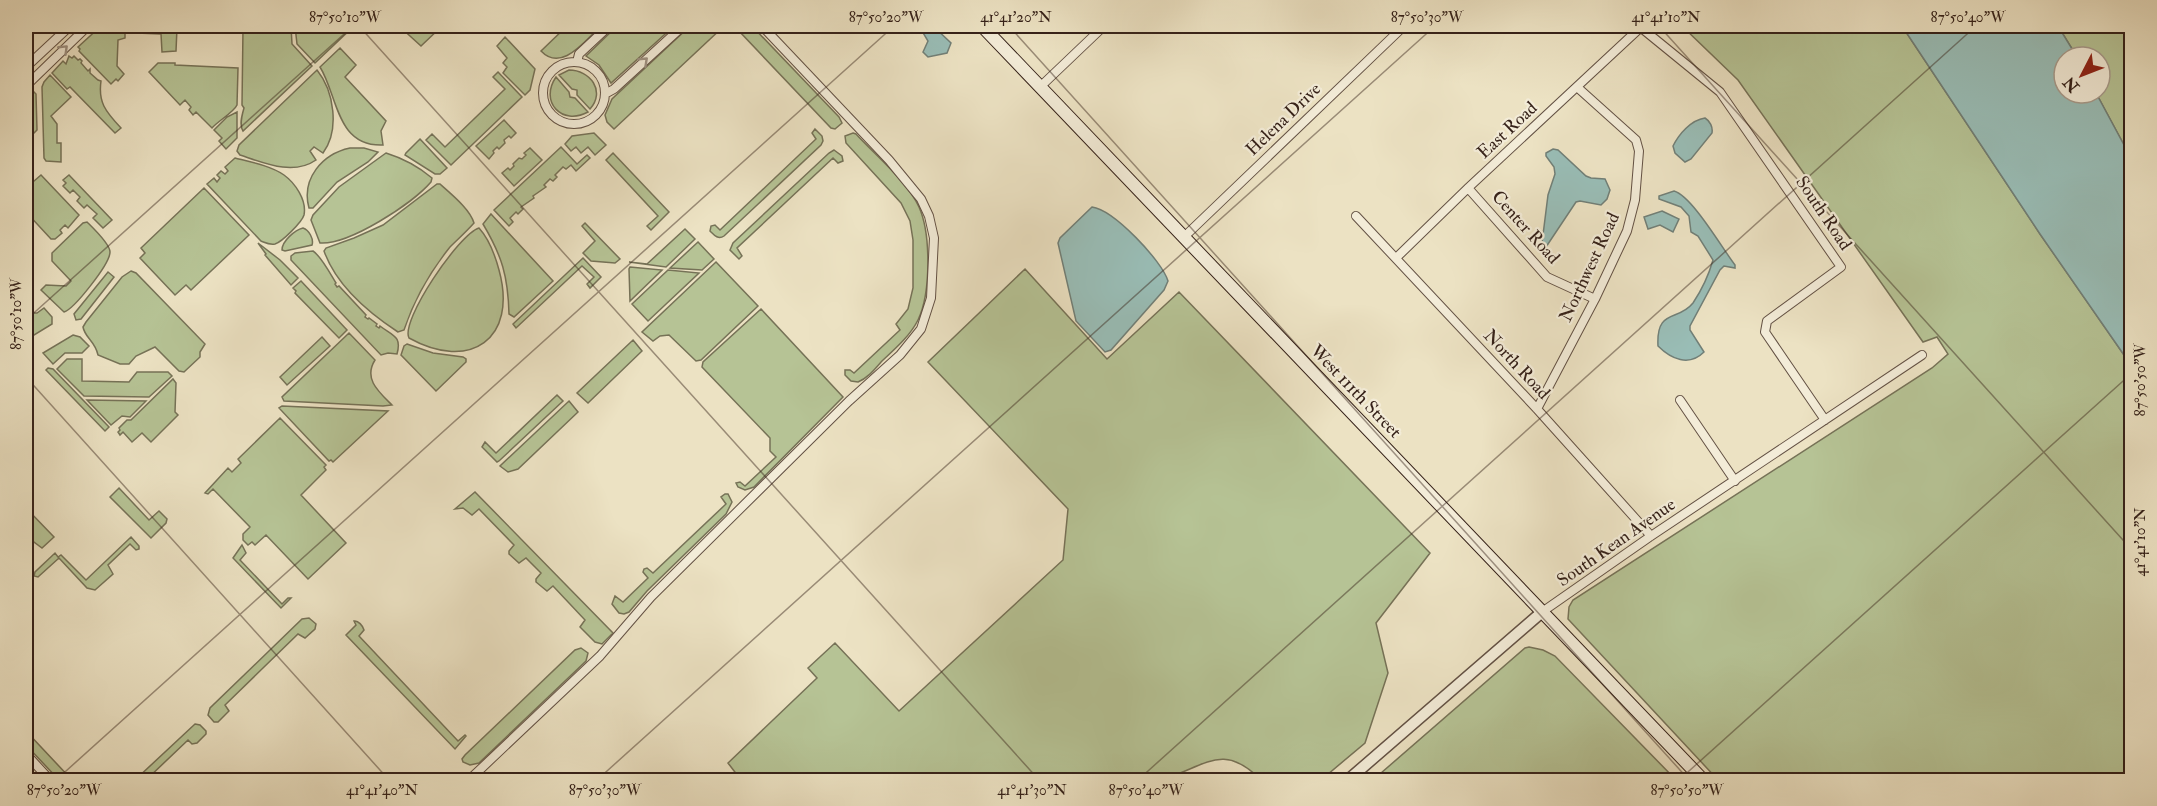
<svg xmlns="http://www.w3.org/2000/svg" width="2157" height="806" font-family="'IM FELL Double Pica',serif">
	<rect width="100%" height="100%" fill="#ece2c3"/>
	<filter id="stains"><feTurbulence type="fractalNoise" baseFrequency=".00333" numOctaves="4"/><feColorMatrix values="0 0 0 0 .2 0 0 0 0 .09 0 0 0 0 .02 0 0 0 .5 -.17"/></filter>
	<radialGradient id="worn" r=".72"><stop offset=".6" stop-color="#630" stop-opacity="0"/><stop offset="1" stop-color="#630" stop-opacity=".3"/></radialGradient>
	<path fill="#b6c395" stroke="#767257" stroke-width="1.5" d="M101 26H125V38L118 40 117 66 124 74 118 81 116 79 111 84 79 51 80 49 78 47Z
		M137 26H181L177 28 176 51 162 52 161 34 137 33Z
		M246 26H291L292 44 312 66 243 131C239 125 242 115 244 108L242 105 243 29H246Z
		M295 26H354L315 63 297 44Z
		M399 26H442L421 46Z
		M567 26H601C585 40 562 73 541 51Z
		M617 26H674L611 83 599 65 586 56Z
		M690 26H724L614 129 607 122 605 115 612 99Z
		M728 26H752L839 117 842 123 835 129 831 128 737 29 732 31Z
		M1682 26H1902L2040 234 2131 365V780H1718L1568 619 1569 607 1573 600 1932 368 1948 354 1937 337 1923 342 1738 80Z
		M2058 26H2131V158L2096 93H2100V57H2077Z
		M505 37 535 69 530 90 525 95 503 73 507 67 503 63 507 58 497 46Z
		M340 48 356 65 345 77 386 121 381 131 383 145C336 147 338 96 320 67Z
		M69 56 72 58 74 56 78 60 80 59 82 61 81 63 88 71 90 69V73L98 80 101 81C98 102 105 111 121 128L115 133 70 87 67 89 52 73 63 61 66 64Z
		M158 63H175V65L238 68 237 105C234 112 218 121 212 128L196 112 193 115 189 110 191 107 185 100 180 105 149 72Z
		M317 70C334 91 340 130 323 153L314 147 310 151 316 160C293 176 264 163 240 155L237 151 239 145Z
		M569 70C590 70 606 91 590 109L577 95V90L572 89 559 75Z
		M498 72 522 97 451 165 426 140 432 134 445 147 505 89 493 77Z
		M50 75 71 97 51 116 57 124V143H61V162L46 161 44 158 42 87 44 82Z
		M556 77 569 92 570 97 575 98 588 112C562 126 539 102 556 77Z
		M34 92 36 94 37 130 34 133 26 134V98Z
		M237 112V138L226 149 219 141 222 138 214 130 227 117Z
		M504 120 516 133 511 138 509 136 504 140 505 143 499 149 497 147 493 151 494 153 489 159 476 146Z
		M815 129 822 136 823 141 821 145 724 236C718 240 714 235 710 231L711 226 715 225 720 230 816 139 812 133Z
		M594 133 606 145 595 155 588 147 581 153 576 147 571 151 565 144 572 136Z
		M853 133 856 134C875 155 907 181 919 207 931 234 931 293 918 320 910 336 895 349 882 361 875 369 868 378 858 382L851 381 845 375V370H850L854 373 900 330 896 324 908 309 913 288V240L910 221 901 203 846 143 845 136Z
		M420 139 447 168 440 174H435L405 155 406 153Z
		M561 147 577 164 587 155 590 158 576 171 571 165 566 169 563 167 555 175 557 177 553 181 550 179 544 185 546 187 533 196 534 198 521 207 523 209 518 214 516 212 510 218 513 222 509 226 494 210Z
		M350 148H364L378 152 368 162 337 182 313 208H309C301 179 322 154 350 148Z
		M530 148 542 160 514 186 502 173 508 168 510 170 514 166 513 164 519 158 522 159 526 155 524 153Z
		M834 150 842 156 843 161 838 163 833 158 737 248 742 256 739 259 730 250 733 243 829 153Z
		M386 153C402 158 419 167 432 178L431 182C412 204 349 245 320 243L311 220 313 215 339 187Z
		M613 153 669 212 651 230 647 226 658 216 606 160Z
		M235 158C251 162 271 166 284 175 295 183 307 200 304 215 302 222 282 242 275 244 269 245 266 243 261 241L207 184 214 178 217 182 220 178 217 175 221 171 225 174 228 171 225 167Z
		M41 175 79 215 68 228 65 225 60 230 62 233 55 239H51L26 212V188Z
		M69 175 112 220 103 228 93 218 97 214 87 205 84 208 77 201 80 197 73 190 70 193 63 186 66 183 63 180Z
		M437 184H440C451 194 470 209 474 223 466 232 458 239 450 247 430 272 414 300 404 330L398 332C369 313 336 285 324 251L326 248 354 238 383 225Z
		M204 188 249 235 191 290 186 285 175 295 140 258 145 253 141 248Z
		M491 214 553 281 514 317 509 314C508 276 502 256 483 224Z
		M87 222C93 228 110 244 110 252 110 264 74 309 64 312L41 290 46 285 66 286 71 281 52 261V253L83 223Z
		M585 223 620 259 615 263 591 261 583 253 595 241 582 226Z
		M303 228C309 230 314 239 312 245L285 251 282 250C282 241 295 230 303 228Z
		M479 228C489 239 495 255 499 270 518 339 470 372 409 338 400 321 459 234 479 228Z
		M685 229 695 239 666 267 629 262 647 264Z
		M698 242 714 259 702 270 670 268Z
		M258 243 280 260 298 278 291 285 265 255 266 254Z
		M313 251C321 256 331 275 336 283L335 284 337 287 339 286 366 315 365 317 368 319 369 318 377 324 376 326 379 328 380 326C393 336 402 336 397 354L388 353 381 355 291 260V256L295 253Z
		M583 258 601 277 590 288 587 284 594 277 582 266 516 328 513 324Z
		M716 262 758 306 701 360 696 361 669 335 660 336 653 341 642 332Z
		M630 267 662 270 630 301 629 269Z
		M1025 269 1107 359 1179 292 1430 553 1376 623 1388 673 1365 743 1321 780H1261C1221 739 1202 770 1159 780H741L728 763 817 678 808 668 835 643 899 711 1063 560 1068 509 928 362Z
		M668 270 699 273 648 321 632 304Z
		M131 271 136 273 205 344 200 352V357L184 372 179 371 155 347 136 356 129 364H120L98 355C95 341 85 338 83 327L86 322 122 277Z
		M108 272 114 277 81 319 76 320 74 314Z
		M301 281 347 330 339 338 295 293 296 291 293 288Z
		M44 308 52 317V324L26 340V313H37Z
		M761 309 843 397 754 487 745 490 738 487 736 483 740 482 745 486 776 457 770 451V438L702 367 703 362Z
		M349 333 375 360C363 379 379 392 392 405L383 406 284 401 282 397Z
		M73 335 80 337 89 346 82 353H65L53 364 43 353Z
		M322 337 330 346 287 385 280 377Z
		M633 340 642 351 588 403 577 393Z
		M407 344 433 353 463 357 466 359V362L436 391 401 355 404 346Z
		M67 359H82V381L129 382 137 372H168L172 376 149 397 84 396 57 369Z
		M48 368 53 369 109 427 105 431 46 370Z
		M173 379 176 383 175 412 178 415 151 442 142 433 132 442 123 432 120 435 118 432 120 430 119 428 127 420H131Z
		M557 395 563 401 499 461 497 462 482 447 485 442 496 453Z
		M87 400 146 401 130 417 122 416 111 425Z
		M569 401 578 412 518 469 508 472 500 466Z
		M282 406 388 411 333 462 331 460 329 461 279 408Z
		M280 418 326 465 324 467 326 470 301 495 346 543 308 579 266 535 255 545 252 542 248 545 243 540V534L250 527 213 489 208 494 205 493 228 468 232 472 241 463 238 459Z
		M119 488 149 520 159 511 167 519 166 523 151 538 110 497Z
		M475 492 613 633 602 644 595 642 580 627 585 620 553 586 547 591 536 582V579L541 573 526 558 519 563 509 554V551L514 545 479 509 472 515 463 508 455 509Z
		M725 494H728L732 502 726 514 647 591 629 612 624 614 619 613 612 604 615 596 623 602 648 578 643 572 644 569 647 568 653 573 726 504 721 497Z
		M26 508 54 537 42 548 26 536Z
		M131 537 139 546V549L136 550 130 544 108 565 113 574 95 590 87 588 59 558 38 577 34 576 35 572 55 553 58 557 61 555 86 580Z
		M242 545 246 553 240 560 282 604 288 598H291L281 608 233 558Z
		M309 618 316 624 315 629 305 638 298 634 225 705 229 711 218 722H214L208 715 210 708 302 619Z
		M354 621C358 620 363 626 364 630L359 636 458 741 465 735 466 736 455 749 346 635 356 625Z
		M1529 647 1543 650 1555 656 1676 780H1373L1525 648Z
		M581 648 588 653 586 661 479 763 470 765 463 762 462 759 465 755 575 650Z
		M195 724 200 725 206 731V734L197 743 192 744 188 740 146 780H135Z
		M26 731 72 780H59L26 745Z"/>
	<path fill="#99bdb6" stroke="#717f77" stroke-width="1.5" d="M919 26H933L951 43 947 53 928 57 923 52 928 41Z
		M1902 26H2058L2077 57H2064V93H2096L2131 158V365L2040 234Z
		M1705 118C1710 121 1713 127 1712 133L1691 159 1685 162 1675 153 1673 146C1679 134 1691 120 1705 118Z
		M1553 149 1558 150 1586 176 1591 178 1605 179 1610 190 1607 199 1601 205 1580 201 1576 202 1546 247 1542 243 1548 195 1555 174 1554 167 1546 156V153Z
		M1674 191C1692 196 1722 248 1735 265V268L1724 266 1720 270 1690 326V330L1704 352C1689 367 1671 359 1658 346 1656 308 1678 322 1693 303 1701 291 1709 274 1713 260L1698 236 1691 232 1689 216 1681 207 1659 199V196Z
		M1092 207C1114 210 1162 261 1168 281L1164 290 1111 350 1105 352 1076 321 1058 243 1060 238Z
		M1662 211 1679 219 1673 232 1660 225 1648 229 1644 217Z"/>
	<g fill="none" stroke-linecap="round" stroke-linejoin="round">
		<defs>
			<path id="minor" d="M1639 26 1720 92 1841 267 1767 321 1765 332 1825 420
				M543 93a31 31 0 1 1 62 0a31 31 0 1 1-62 0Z
				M577 62 579 54 609 26
				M26 67 70 26
				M26 86 88 26
				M1040 87 1104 26
				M605 94 614 89 683 26
				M1468 188 1547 277 1595 299
				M1356 216 1537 409 1651 536
				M1184 237 1404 26
				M1396 258 1468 188 1641 27
				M1680 400 1735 481
				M1537 409 1595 299 1627 231 1635 200 1639 151 1636 140 1577 87
				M1542 612 1651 536 1922 355
				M26 754 50 780
				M469 780 600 656 651 597 849 401 900 355 921 329 931 298 934 238 929 216 921 199 889 160 762 26"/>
			<path id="tertiary" d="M1348 780 1542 612"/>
			<path id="secondary" d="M982 26 1703 780"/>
		</defs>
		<use href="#minor" stroke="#635144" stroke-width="10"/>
		<use href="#tertiary" stroke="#635144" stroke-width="13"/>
		<use href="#secondary" stroke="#352119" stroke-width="14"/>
		<use href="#minor" stroke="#f3ecd8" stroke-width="8"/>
		<use href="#tertiary" stroke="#f3ecd8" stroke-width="10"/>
		<use href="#secondary" stroke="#f3ecd8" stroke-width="12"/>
	</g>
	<defs><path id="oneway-chevron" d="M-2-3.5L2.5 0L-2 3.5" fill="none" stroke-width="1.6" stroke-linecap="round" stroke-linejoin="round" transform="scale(1.5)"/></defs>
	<g stroke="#9e9182">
		<use href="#oneway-chevron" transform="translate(64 49) rotate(-44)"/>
		<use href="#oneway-chevron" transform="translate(644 61) rotate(-43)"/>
	</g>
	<path fill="none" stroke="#352119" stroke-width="1.5" stroke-opacity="0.45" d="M359 26 1039 780M1009 26 1689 780M1659 26 2132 550M26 320 353 26M26 377 389 780M56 780 894 26M597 780 1435 26M1138 780 1976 26M1679 780 2132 373"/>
	<g text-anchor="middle" stroke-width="4.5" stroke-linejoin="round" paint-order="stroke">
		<g font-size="18" fill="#352119" stroke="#f3ecd8">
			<text transform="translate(1283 119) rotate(-44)" y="6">Helena Drive</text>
			<text transform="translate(1507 130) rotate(-43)" y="6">East Road</text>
			<text transform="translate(1824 213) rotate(56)" y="6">South Road</text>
			<text transform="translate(1526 227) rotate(48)" y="6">Center Road</text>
			<text transform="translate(1589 267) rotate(-65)" y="6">Northwest Road</text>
			<text transform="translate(1517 364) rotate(47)" y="6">North Road</text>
			<text transform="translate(1356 391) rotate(46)" y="6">West 111th Street</text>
			<text transform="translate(1616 542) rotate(-35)" y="6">South Kean Avenue</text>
		</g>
	</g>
	<rect width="2157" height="806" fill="none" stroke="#ece2c3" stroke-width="66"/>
	<g transform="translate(2082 75) rotate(228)"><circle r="28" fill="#f3ecd8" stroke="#a79b8c" stroke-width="1.5"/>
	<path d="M0-4.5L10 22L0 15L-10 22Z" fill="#8f2418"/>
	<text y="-9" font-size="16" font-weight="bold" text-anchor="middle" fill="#352119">N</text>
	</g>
	<rect x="33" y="33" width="2091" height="740" fill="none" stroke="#352119" stroke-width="2"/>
	<g font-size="15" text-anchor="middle" fill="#352119">
		<text x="345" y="22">87°50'10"W</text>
		<text x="886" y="22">87°50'20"W</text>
		<text x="1016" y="22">41°41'20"N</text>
		<text x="1427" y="22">87°50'30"W</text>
		<text x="1666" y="22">41°41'10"N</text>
		<text x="1968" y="22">87°50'40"W</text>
		<text transform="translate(16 314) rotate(-90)" y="5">87°50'10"W</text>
		<text transform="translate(2140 380) rotate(-90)" y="5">87°50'50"W</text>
		<text transform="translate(2140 542) rotate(-90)" y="5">41°41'10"N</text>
		<text x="64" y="795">87°50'20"W</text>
		<text x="382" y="795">41°41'40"N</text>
		<text x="605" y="795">87°50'30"W</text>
		<text x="1032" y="795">41°41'30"N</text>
		<text x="1146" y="795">87°50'40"W</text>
		<text x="1687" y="795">87°50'50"W</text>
	</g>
	<rect width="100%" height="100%" filter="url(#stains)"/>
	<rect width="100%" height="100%" fill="url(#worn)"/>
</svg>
